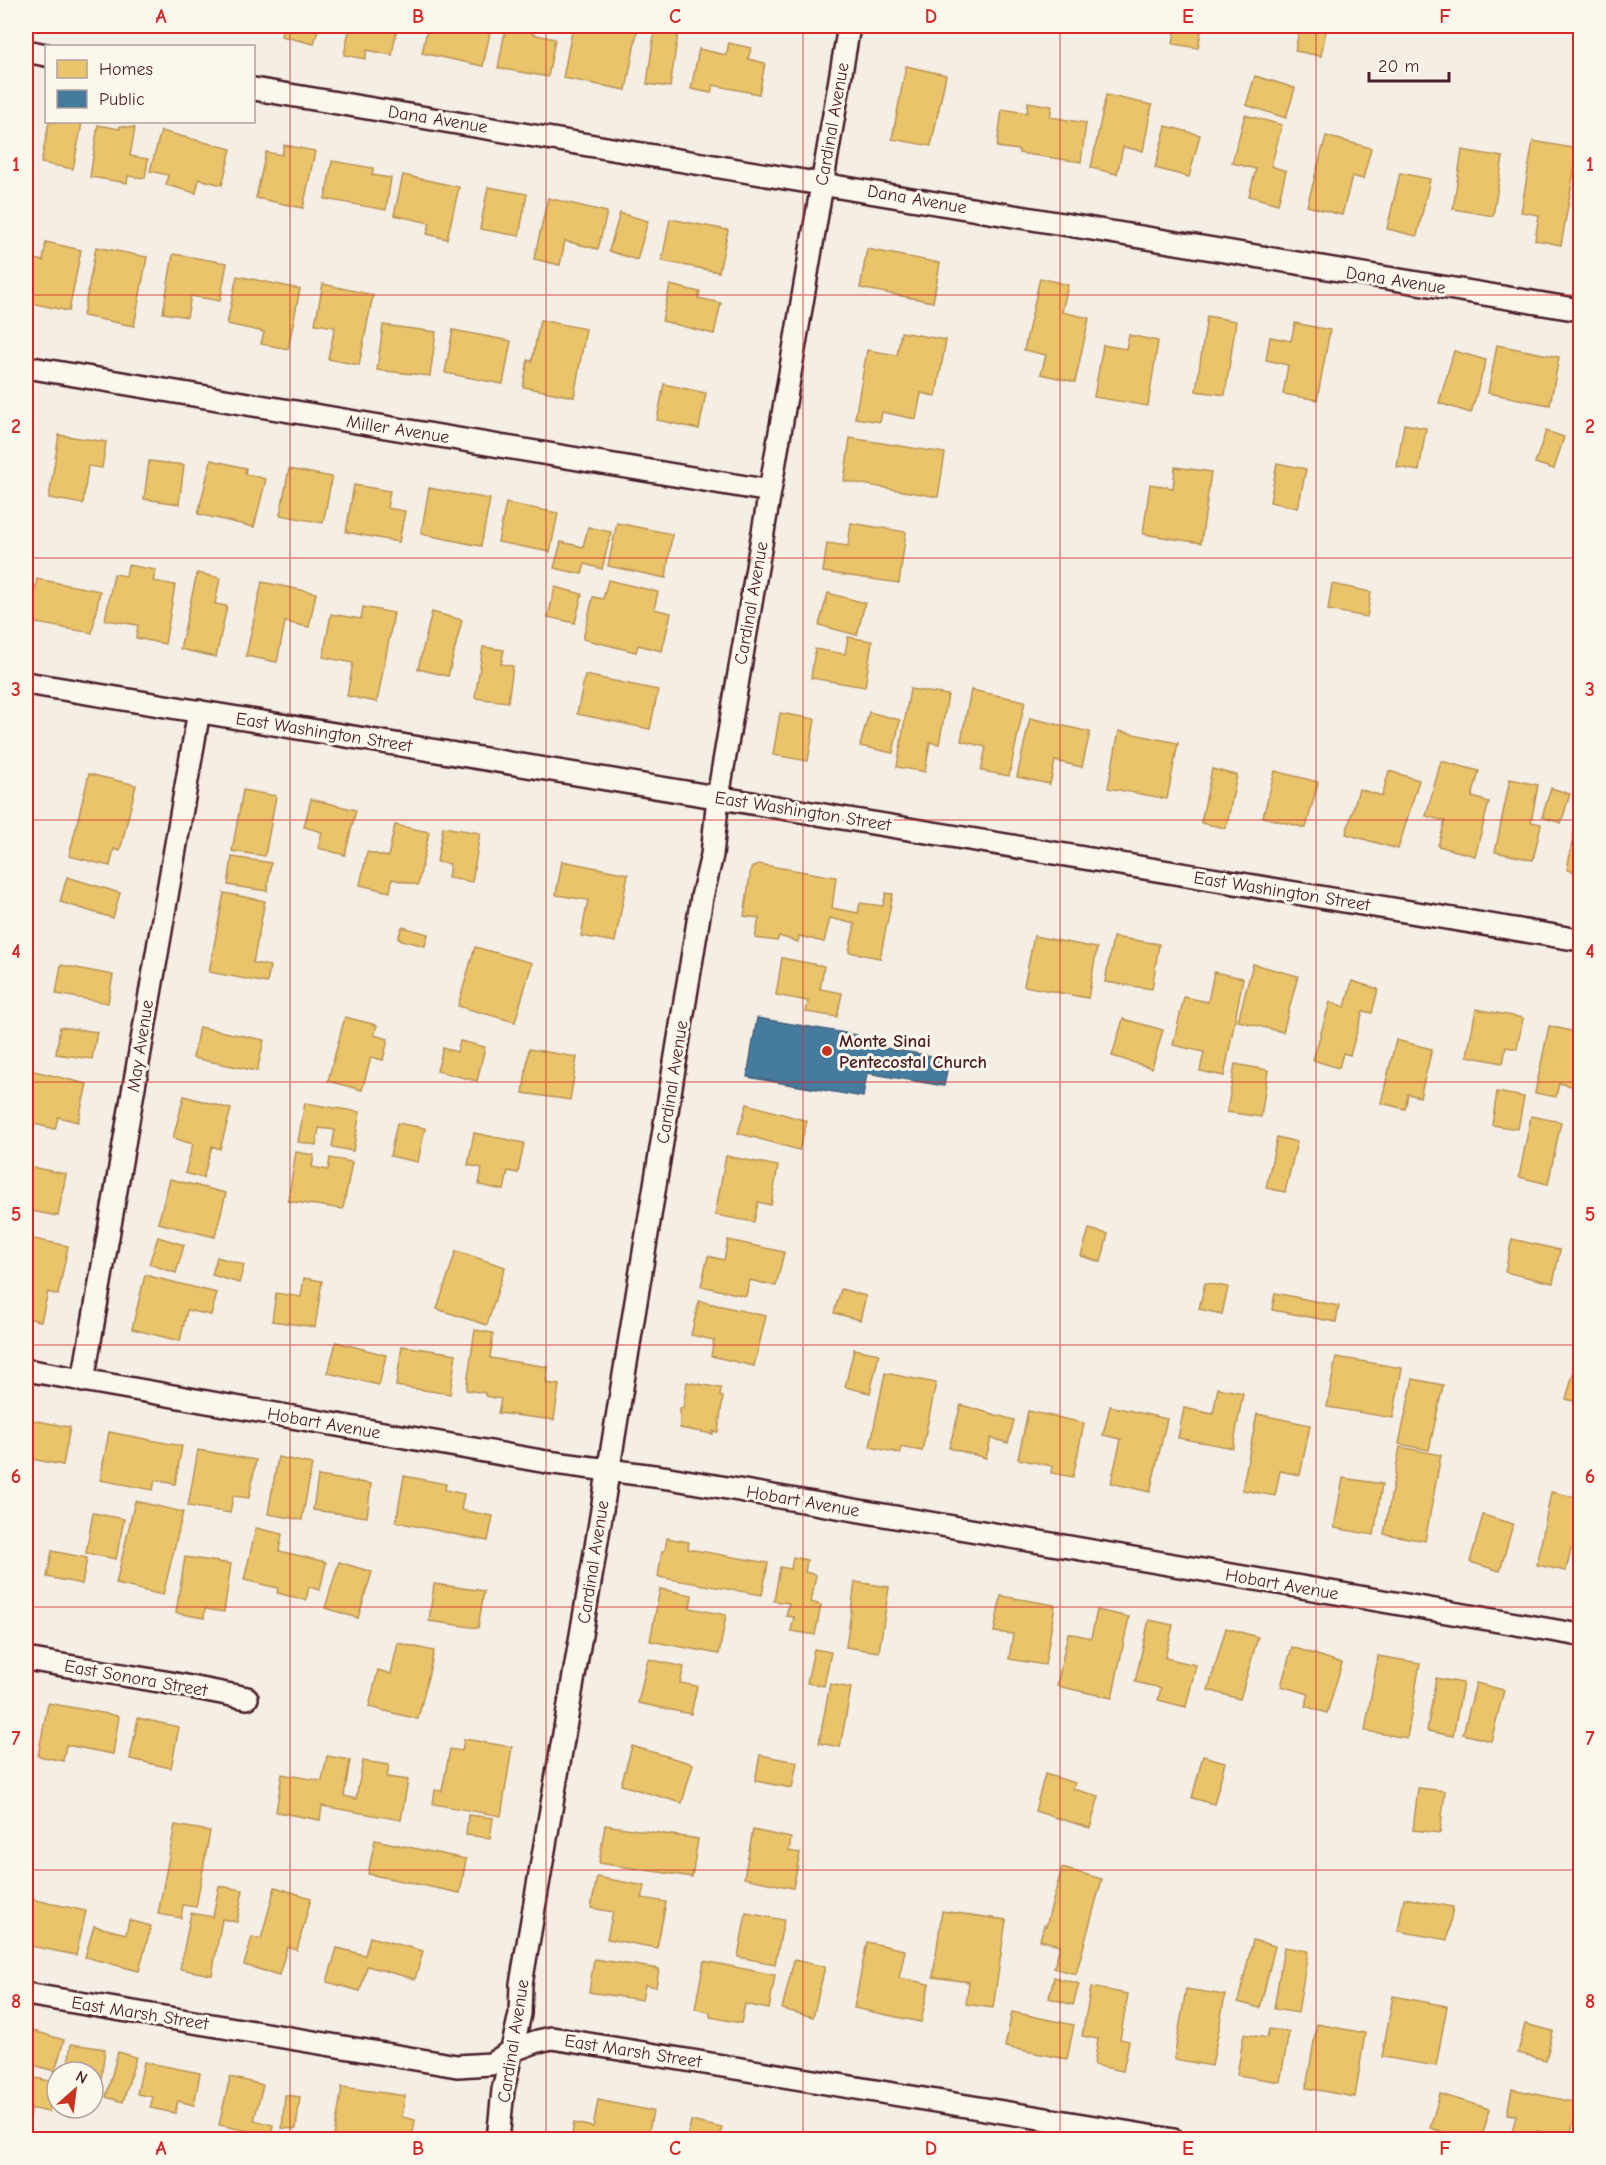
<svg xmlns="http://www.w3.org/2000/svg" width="1606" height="2165" font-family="'Comic Neue',sans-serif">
	<rect width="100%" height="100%" fill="#f4eee4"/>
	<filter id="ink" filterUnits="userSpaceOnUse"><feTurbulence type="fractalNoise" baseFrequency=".0167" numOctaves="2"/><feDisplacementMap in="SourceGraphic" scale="12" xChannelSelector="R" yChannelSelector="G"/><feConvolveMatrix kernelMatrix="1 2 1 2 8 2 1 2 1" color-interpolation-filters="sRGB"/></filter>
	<g filter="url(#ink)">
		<path fill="#e9c46a" stroke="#b99257" stroke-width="1.5" d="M283 26H319L314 44 281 36Z
			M350 26H397L392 55 367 50 365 59 344 55Z
			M428 26H464L490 32 483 66 422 53Z
			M506 26H534L532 34 555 39 548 77 498 68Z
			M573 26H638L626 90 563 78Z
			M655 26H679L670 87 647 84Z
			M1176 26H1202L1198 48 1173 44Z
			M1300 26H1327L1321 56 1295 51Z
			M729 43 751 48 748 59 765 63 759 94 713 85 711 93 691 89 699 49 726 55Z
			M906 66 946 75 931 146 892 139Z
			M1255 76 1295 88 1286 118 1246 105Z
			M1106 95 1152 105 1143 151 1123 147 1117 174 1091 168Z
			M1028 102 1052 106 1050 117 1086 123 1081 162 1019 153V150L997 147 1002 109 1027 113Z
			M1245 115 1282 125 1271 166 1286 171 1278 204 1249 196 1256 169 1232 163Z
			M49 122 82 123 73 169 41 163Z
			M98 125 120 129V126L135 128 130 156 148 159 145 178 128 176 127 183 90 177Z
			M1166 126 1200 135 1189 177 1155 168Z
			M161 131 231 149 222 185 199 179 196 193 166 185 168 175 150 171Z
			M1326 136 1371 148 1363 179 1352 176 1342 215 1307 206Z
			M1533 141 1578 149 1561 245 1535 240 1539 215 1521 212Z
			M284 145 315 151 303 208 256 198 266 152 282 155Z
			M1462 150 1503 157 1493 216 1453 209Z
			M332 161 373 168 372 175 391 178 386 210 325 199Z
			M1400 173 1430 179 1417 236 1387 229Z
			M403 175 459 187 447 239 427 234 430 223 394 215Z
			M488 187 527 194 519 236 480 229Z
			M548 198 607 212 598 249 565 241 560 265 534 259Z
			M620 213 648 221 637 260 609 251Z
			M670 219 728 230 719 272 662 261Z
			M46 242 81 250 69 311 26 302V257L43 261Z
			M96 247 147 257 134 326 83 316Z
			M867 249 940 263 933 302 860 288Z
			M173 254 227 263 220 301 191 296 187 317 163 313Z
			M237 276 300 289 288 349 261 344 264 332 227 324Z
			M1040 278 1068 285 1062 312 1089 318 1075 382 1041 374 1046 355 1024 350Z
			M323 284 373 295 359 365 328 359 335 327 315 324Z
			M670 285 700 292 698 298 721 303 714 334 662 321Z
			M1207 316 1236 321 1225 395 1196 391Z
			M540 320 586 329 574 397 523 387 528 360 532 362Z
			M1295 323 1330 330 1317 400 1283 394 1288 365 1266 360 1270 337 1291 341Z
			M383 325 436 332 430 376 377 370Z
			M453 330 511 341 503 384 445 373Z
			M901 332 946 340 936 396 921 393 916 419 882 412 880 422 855 418 867 350 897 355Z
			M1129 335 1158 341 1148 406 1094 397 1103 345 1126 349Z
			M1497 345 1559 357 1550 405 1488 393Z
			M1454 351 1486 360 1471 413 1439 403Z
			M664 384 706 393 699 429 657 420Z
			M1404 424 1426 428 1419 471 1397 467Z
			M1546 431 1564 437 1554 469 1535 463Z
			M59 435 106 442 102 468 88 466 83 504 49 498Z
			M850 438 945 453 938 497 844 481Z
			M211 460 246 468 245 474 266 479 254 527 198 514Z
			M149 461 184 465 179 504 144 499Z
			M1277 463 1306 469 1298 508 1270 502Z
			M1175 467 1211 472 1201 543 1143 534 1150 484 1173 488Z
			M289 469 332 477 323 523 280 515Z
			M354 485 390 491 387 508 405 511 399 542 346 532Z
			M429 488 490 499 481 546 421 534Z
			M506 503 558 513 550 552 498 542Z
			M617 523 672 534 666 578 608 566Z
			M851 523 906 532 899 583 823 572 827 543 848 546Z
			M588 527 611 532 602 569 585 564 582 574 554 568 561 542 583 547Z
			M128 565 156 570 153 581 175 585 165 644 136 638 138 625 105 620 114 574 126 576Z
			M197 573 220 578 215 604 227 606 216 657 180 649Z
			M37 579 100 591 92 633 30 622Z
			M608 580 658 592 654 609 671 613 662 651 638 645 636 652 583 639 593 597 603 599Z
			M262 582 316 593 309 627 285 622 277 662 246 656Z
			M1332 584 1371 592 1367 617 1328 610Z
			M555 587 582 594 575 623 548 617Z
			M828 593 865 603 857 635 819 625Z
			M363 607 394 613 377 702 347 696 353 663 323 657 331 614 361 619Z
			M432 612 462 620 448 676 418 669Z
			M848 637 872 641 865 687 811 678 815 649 845 654Z
			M483 647 504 650 501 664 513 666 508 702 475 698Z
			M585 675 658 690 650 729 577 714Z
			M910 689 948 695 939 744 930 742 925 772 897 767Z
			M971 690 1025 701 1009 776 981 771 986 747 961 741Z
			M869 712 900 720 893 753 860 746Z
			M780 713 815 719 808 761 773 755Z
			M1030 718 1090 732 1082 767 1055 761 1050 784 1017 777Z
			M1119 731 1178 743 1167 799 1108 788Z
			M1441 761 1479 771 1472 797 1489 802 1475 856 1438 846 1445 821 1426 816Z
			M1212 769 1237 775 1226 828 1201 823Z
			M1275 771 1318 782 1306 828 1263 817Z
			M1389 771 1419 780 1398 849 1346 834 1359 789 1382 796Z
			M89 774 136 785 120 851 114 849 110 866 69 856Z
			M1510 779 1538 785 1531 822 1541 824 1533 860 1495 852Z
			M1551 788 1570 794 1561 823 1542 817Z
			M243 790 276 796 265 856 232 851Z
			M311 799 356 810 345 855 318 848 322 832 304 827Z
			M1580 801V873L1567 870Z
			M395 825 429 832 418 885 392 879 390 892 360 885 367 852 388 857Z
			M443 827 480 833 472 882 448 878 450 864 437 862Z
			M232 857 271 863 267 891 228 885Z
			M562 861 628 874 615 942 581 936 588 900 556 895Z
			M758 864 836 877 832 908 858 913 860 903 883 906 886 893 893 894 880 958 849 952 855 924 830 918 824 942 799 936 798 942 779 936 777 941 755 938 759 918 744 916 751 868Z
			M67 877 120 893 113 918 60 902Z
			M224 893 265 901 253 963 270 966 267 983 209 972Z
			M402 927 428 934 425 946 398 939Z
			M1034 936 1097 948 1088 998 1024 986Z
			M1113 937 1159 944 1152 989 1105 982Z
			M475 947 532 963 515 1022 458 1006Z
			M782 958 824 966 820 989 842 993 837 1017 806 1012 808 1001 776 995Z
			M1253 964 1298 976 1283 1032 1238 1021Z
			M61 965 113 975 108 1003 56 994Z
			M1214 972 1243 978 1224 1076 1200 1071 1204 1052 1173 1045 1184 997 1208 1002Z
			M1352 981 1378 989 1372 1013 1363 1011 1350 1055 1343 1053 1339 1068 1313 1060 1330 1002 1345 1007Z
			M1476 1009 1523 1018 1517 1049 1506 1047 1503 1063 1467 1056Z
			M345 1017 377 1025 374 1035 388 1039 383 1060 371 1057 362 1090 328 1081Z
			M1123 1019 1163 1030 1152 1068 1112 1056Z
			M1549 1026 1580 1033V1088L1559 1083 1556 1097 1535 1093Z
			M60 1027 97 1032 92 1059 56 1054Z
			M199 1027 264 1040 257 1071 193 1058Z
			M1396 1040 1432 1049 1420 1097 1408 1094 1405 1109 1381 1103Z
			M460 1041 485 1047 477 1081 437 1071 443 1048 457 1052Z
			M529 1049 577 1057 570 1100 523 1093Z
			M1235 1064 1268 1070 1261 1117 1227 1112Z
			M26 1069 87 1084 78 1122 58 1117 55 1129 26 1122Z
			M1497 1092 1524 1097 1518 1129 1492 1125Z
			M184 1096 231 1109 220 1149 212 1146 203 1178 185 1173 193 1144 173 1138Z
			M305 1103 360 1112 353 1151 332 1147 335 1130 319 1128 316 1145 298 1142Z
			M747 1104 807 1121 799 1150 738 1133Z
			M1531 1116 1561 1122 1548 1184 1519 1177Z
			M397 1123 425 1128 418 1162 390 1156Z
			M474 1133 524 1143 518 1173 508 1171 504 1190 479 1185 482 1168 468 1165Z
			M1277 1137 1297 1142 1285 1192 1266 1188Z
			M296 1152 314 1155 312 1167 328 1170 330 1158 352 1162 343 1209 288 1201Z
			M726 1156 778 1166 771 1205 758 1202 754 1222 715 1215Z
			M26 1166 66 1174 58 1216 26 1210Z
			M170 1179 226 1193 215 1237 158 1223Z
			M1089 1229 1108 1234 1101 1262 1081 1256Z
			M158 1237 184 1245 176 1273 149 1264Z
			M29 1238 68 1246 58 1295 48 1292 41 1321 26 1318V1256Z
			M1512 1239 1560 1250 1553 1283 1505 1272Z
			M728 1240 784 1252 776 1286 749 1280 746 1296 701 1286 708 1256 724 1260Z
			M456 1251 505 1267 487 1325 437 1309Z
			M217 1257 244 1265 239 1283 212 1275Z
			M145 1275 217 1293 211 1315 187 1310 180 1341 132 1329Z
			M304 1278 322 1281 315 1327 272 1321 276 1293 301 1297Z
			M1205 1283 1228 1287 1222 1314 1199 1309Z
			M841 1289 866 1296 860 1320 834 1313Z
			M1275 1293 1339 1306 1336 1322 1272 1310Z
			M699 1301 766 1316 754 1366 711 1356 714 1340 691 1335Z
			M475 1330 493 1333 490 1358 548 1367 546 1383 559 1385 554 1420 498 1413 501 1399 485 1396V1393L466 1390Z
			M336 1342 386 1355 379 1385 328 1373Z
			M402 1346 456 1354 450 1394 396 1386Z
			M854 1349 879 1354 870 1393 845 1387Z
			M1336 1357 1402 1368 1393 1418 1327 1407Z
			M1577 1360 1580 1361V1403L1566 1399Z
			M885 1373 936 1383 922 1451 901 1447 900 1453 870 1447Z
			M1413 1379 1443 1385 1429 1450 1399 1444Z
			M687 1382 721 1388 720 1396 723 1397 718 1432 713 1431V1434L680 1428V1408H683Z
			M1218 1388 1243 1393 1233 1448 1178 1438 1184 1408 1213 1414Z
			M961 1405 1014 1420 1008 1443 991 1438 986 1458 949 1448Z
			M1110 1406 1167 1419 1150 1492 1111 1483 1121 1439 1103 1435Z
			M1028 1411 1084 1423 1073 1477 1051 1473 1052 1466 1018 1459Z
			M1257 1414 1310 1425 1300 1475 1280 1471 1275 1496 1242 1490Z
			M26 1419 70 1427 63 1465 26 1458Z
			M109 1432 182 1446 175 1484 155 1480 153 1490 100 1480Z
			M1400 1447 1441 1455 1425 1541 1384 1534Z
			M198 1450 256 1460 249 1498 233 1496 230 1513 188 1506Z
			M278 1457 312 1464 302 1520 268 1514Z
			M318 1476 371 1484 367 1517 313 1510Z
			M404 1476 446 1484 445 1490 464 1494 461 1510 493 1516 488 1541 396 1522Z
			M1343 1478 1382 1484 1374 1535 1334 1528Z
			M1578 1481H1580V1551L1571 1549 1566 1571 1537 1565 1551 1492 1575 1497Z
			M135 1501 183 1512 163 1595 116 1584Z
			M93 1513 124 1519 116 1559 86 1553Z
			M1483 1515 1513 1524 1500 1571 1470 1562Z
			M256 1528 282 1534 279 1551 326 1562 320 1590 309 1587 306 1600 277 1593 278 1588 244 1580Z
			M667 1538 689 1542 688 1549 768 1563 762 1595 658 1577 662 1551H665Z
			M52 1551 87 1558 82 1584 47 1577Z
			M185 1557 231 1564 224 1612 205 1609 204 1618 176 1613Z
			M793 1557 807 1560 805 1572 816 1575 811 1602 821 1605 815 1635 791 1631 794 1617 786 1616 789 1603 774 1601 780 1567 791 1569Z
			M339 1562 372 1572 358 1618 325 1608Z
			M855 1582 889 1587 879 1652 846 1647Z
			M434 1584 484 1591 478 1628 429 1621Z
			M660 1589 692 1595 690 1608 726 1615 719 1654 650 1641Z
			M1001 1596 1055 1605 1045 1665 1009 1659 1013 1634 994 1632Z
			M1097 1610 1129 1617 1112 1698 1057 1686 1068 1633 1091 1638Z
			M1149 1620 1173 1625 1165 1658 1196 1665 1186 1707 1158 1700 1161 1688 1135 1682Z
			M1226 1628 1258 1637 1240 1699 1208 1690Z
			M398 1643 434 1651 418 1719 369 1707 378 1670 391 1674Z
			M1292 1647 1342 1663 1327 1713 1305 1706 1309 1694 1281 1686Z
			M814 1649 831 1652 824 1686 807 1683Z
			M1378 1656 1420 1663 1407 1738 1365 1731Z
			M648 1659 684 1667 680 1683 697 1686 691 1714 638 1703Z
			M1436 1678 1463 1683 1453 1736 1427 1731Z
			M1476 1683 1504 1690 1491 1741 1463 1734Z
			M830 1684 851 1688 840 1747 819 1743Z
			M48 1703 119 1716 113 1754 66 1745 63 1761 38 1756Z
			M138 1718 179 1727 171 1768 130 1759Z
			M464 1739 512 1747 501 1816 433 1804 435 1790 442 1791 450 1749 462 1751Z
			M632 1746 693 1764 682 1803 621 1785Z
			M760 1755 797 1762 792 1788 755 1781Z
			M327 1756 350 1760 344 1796 356 1799 363 1761 389 1765 387 1777 408 1780 401 1820 322 1806 320 1820 276 1812 282 1774 322 1781Z
			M1203 1756 1225 1762 1214 1804 1192 1798Z
			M1045 1774 1075 1783 1073 1789 1099 1796 1090 1828 1035 1811Z
			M1418 1788 1445 1791 1440 1833 1413 1830Z
			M468 1815 493 1818 490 1838 466 1835Z
			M175 1825 210 1831 196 1907 183 1905 181 1918 158 1914Z
			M605 1825 698 1839 692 1877 599 1863Z
			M753 1830 791 1838 789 1851 800 1853 793 1888 744 1878Z
			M375 1840 466 1859 460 1893 368 1874Z
			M1062 1868 1102 1879 1076 1974 1054 1968 1060 1945 1040 1940 1044 1925 1046 1926Z
			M597 1877 645 1886 642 1898 666 1902 657 1948 607 1939 613 1912 591 1908Z
			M219 1886 243 1890 237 1922 222 1919 212 1975 180 1969 191 1913 213 1917Z
			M275 1887 311 1898 297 1950 287 1947 279 1975 244 1965 252 1937 261 1939Z
			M26 1898 86 1911 76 1955 26 1945Z
			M1404 1898 1453 1907 1447 1940 1398 1931Z
			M942 1911 1006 1920 993 2008 966 2004 969 1982 933 1977Z
			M746 1913 784 1920 775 1964 738 1957Z
			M129 1920 151 1926 139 1971 85 1957 94 1926 126 1934Z
			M370 1937 423 1951 415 1979 367 1966 360 1991 327 1982 337 1948 365 1955Z
			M1253 1940 1275 1946 1260 2008 1238 2002Z
			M867 1942 905 1950 899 1978 929 1984 921 2022 854 2008Z
			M1284 1947 1308 1951 1298 2013 1274 2009Z
			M594 1959 659 1969 656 1987 645 1985 642 2000 589 1992Z
			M794 1960 825 1967 813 2017 782 2009Z
			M704 1961 775 1975 769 2009 745 2004 741 2023 710 2017V2012L695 2009Z
			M1054 1977 1079 1984 1073 2005 1049 1998Z
			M1091 1987 1128 1994 1120 2039 1129 2041 1123 2071 1094 2065 1098 2039 1082 2036Z
			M1186 1989 1225 1995 1212 2066 1174 2059Z
			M1393 1996 1447 2006 1436 2066 1382 2057Z
			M1012 2012 1074 2025 1067 2059 1005 2047Z
			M1317 2024 1365 2033 1355 2097 1306 2088Z
			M1525 2024 1553 2031 1546 2060 1518 2053Z
			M27 2029 64 2040 55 2071 26 2063Z
			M1269 2029 1289 2032 1280 2082 1237 2075 1244 2034 1267 2038Z
			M71 2044 105 2049 99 2095 93 2094V2072H67Z
			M118 2052 136 2057 123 2102 106 2097Z
			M144 2062 200 2073 194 2105 178 2101 175 2113 150 2108 153 2097 137 2094Z
			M230 2077 263 2085 254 2120 273 2125 270 2140H251L253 2132 219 2125Z
			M35 2078 56 2082 49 2112 29 2108Z
			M342 2087 405 2096 402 2117 415 2120 412 2140H353L334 2137Z
			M1512 2089 1578 2103 1570 2138 1537 2131 1536 2140 1511 2138 1516 2115 1507 2114Z
			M1440 2094 1490 2109 1481 2140H1471L1430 2128Z
			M285 2095 300 2097 296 2129 282 2128Z
			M598 2100 653 2111 647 2140H571L574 2123 593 2127Z
			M26 2108 31 2109 26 2134Z
			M691 2121 722 2128 720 2135 738 2140H687Z"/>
		<path fill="#457b9d" stroke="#465f7b" stroke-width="1.5" d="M757 1018 857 1035 856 1043 949 1059 944 1086 867 1073 863 1097 747 1077Z"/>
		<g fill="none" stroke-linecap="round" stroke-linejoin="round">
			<defs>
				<path id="minor" d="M26 51 46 55
					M254 89C696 162 1138 239 1580 310
					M26 367 770 491
					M26 683 1580 940
					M26 1370 547 1462 669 1478 1580 1635
					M83 1381 199 711
					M26 1659 165 1682 247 1698
					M26 1994 457 2066 491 2064 513 2050 538 2041 552 2038 1174 2140
					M498 2140 503 2090 520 2014 521 1984 593 1565 702 897 712 855 718 797 849 26"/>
			</defs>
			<use href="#minor" stroke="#4a1f2b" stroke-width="26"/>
			<use href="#minor" stroke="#fbf7ec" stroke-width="21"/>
		</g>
	</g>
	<path fill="none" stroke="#d62828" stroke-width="1.5" stroke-opacity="0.55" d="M290 26V2140M546 26V2140M803 26V2140M1060 26V2140M1316 26V2140M26 295H1580M26 558H1580M26 820H1580M26 1082H1580M26 1345H1580M26 1607H1580M26 1870H1580"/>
	<circle fill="#c8321e" stroke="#fbf7ec" stroke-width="2" cx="827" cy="1051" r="6"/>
	<g text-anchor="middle" stroke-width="6" stroke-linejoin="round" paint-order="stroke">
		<g font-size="18" fill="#4a1f2b" stroke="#fbf7ec">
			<text transform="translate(438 119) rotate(9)" y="6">Dana Avenue</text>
			<text transform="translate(832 124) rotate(-80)" y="6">Cardinal Avenue</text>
			<text transform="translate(917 199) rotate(10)" y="6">Dana Avenue</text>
			<text transform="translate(1396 280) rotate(9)" y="6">Dana Avenue</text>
			<text transform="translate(398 429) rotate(9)" y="6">Miller Avenue</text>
			<text transform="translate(751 603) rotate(-80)" y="6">Cardinal Avenue</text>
			<text transform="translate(324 732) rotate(9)" y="6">East Washington Street</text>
			<text transform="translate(803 811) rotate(9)" y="6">East Washington Street</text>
			<text transform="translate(1282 891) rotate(9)" y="6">East Washington Street</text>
			<text transform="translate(140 1046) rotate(-81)" y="6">May Avenue</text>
			<text transform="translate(672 1082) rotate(-81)" y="6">Cardinal Avenue</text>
			<text transform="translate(324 1423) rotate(10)" y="6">Hobart Avenue</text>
			<text transform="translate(803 1501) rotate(10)" y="6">Hobart Avenue</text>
			<text transform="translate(593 1562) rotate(-81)" y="6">Cardinal Avenue</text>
			<text transform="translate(1282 1584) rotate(10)" y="6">Hobart Avenue</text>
			<text transform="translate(136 1678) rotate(10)" y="6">East Sonora Street</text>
			<text transform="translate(140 2013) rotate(9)" y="6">East Marsh Street</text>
			<text transform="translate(513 2041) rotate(-81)" y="6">Cardinal Avenue</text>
			<text transform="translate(633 2051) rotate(9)" y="6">East Marsh Street</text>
		</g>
		<g font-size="18" font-weight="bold" fill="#4a1f2b" stroke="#fbf7ec" text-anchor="start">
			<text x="839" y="1047">Monte Sinai<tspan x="839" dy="21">Pentecostal Church</tspan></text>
		</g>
	</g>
	<rect width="1606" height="2165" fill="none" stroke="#fbf7ec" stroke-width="66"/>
	<rect x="45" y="45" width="210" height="78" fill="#fbf7ec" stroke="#b4a19f" stroke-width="1.5"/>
	<rect x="57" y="60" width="30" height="18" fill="#e9c46a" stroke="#b4a19f" stroke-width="1.5"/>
	<text x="99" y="75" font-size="18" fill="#4a1f2b">Homes</text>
	<rect x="57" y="90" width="30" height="18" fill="#457b9d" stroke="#b4a19f" stroke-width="1.5"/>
	<text x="99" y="105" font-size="18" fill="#4a1f2b">Public</text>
	<g transform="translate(75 2090) rotate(28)"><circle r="28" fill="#fbf7ec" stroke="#b4a19f" stroke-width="1.5"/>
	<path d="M0-4.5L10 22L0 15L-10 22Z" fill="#c8321e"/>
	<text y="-9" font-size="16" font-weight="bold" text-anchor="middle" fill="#4a1f2b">N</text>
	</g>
	<path d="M1369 72v9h80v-9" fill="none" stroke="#4a1f2b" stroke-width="3"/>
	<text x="1378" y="72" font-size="18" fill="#4a1f2b" stroke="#fbf7ec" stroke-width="4.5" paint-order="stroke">20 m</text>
	<rect x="33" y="33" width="1540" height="2099" fill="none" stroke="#d62828" stroke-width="2"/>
	<g font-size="20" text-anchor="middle" font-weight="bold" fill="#d62828">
		<text x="161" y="23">A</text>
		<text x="418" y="23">B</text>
		<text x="675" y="23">C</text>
		<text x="931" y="23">D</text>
		<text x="1188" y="23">E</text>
		<text x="1445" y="23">F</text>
		<text x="16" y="171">1</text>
		<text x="1590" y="171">1</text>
		<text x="16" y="433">2</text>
		<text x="1590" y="433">2</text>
		<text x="16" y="696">3</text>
		<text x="1590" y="696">3</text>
		<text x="16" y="958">4</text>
		<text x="1590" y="958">4</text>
		<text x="16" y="1221">5</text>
		<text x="1590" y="1221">5</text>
		<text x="16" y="1483">6</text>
		<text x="1590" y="1483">6</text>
		<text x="16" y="1745">7</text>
		<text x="1590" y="1745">7</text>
		<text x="16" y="2008">8</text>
		<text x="1590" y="2008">8</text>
		<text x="161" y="2155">A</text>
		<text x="418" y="2155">B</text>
		<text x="675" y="2155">C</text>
		<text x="931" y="2155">D</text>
		<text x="1188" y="2155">E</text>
		<text x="1445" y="2155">F</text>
	</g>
</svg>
